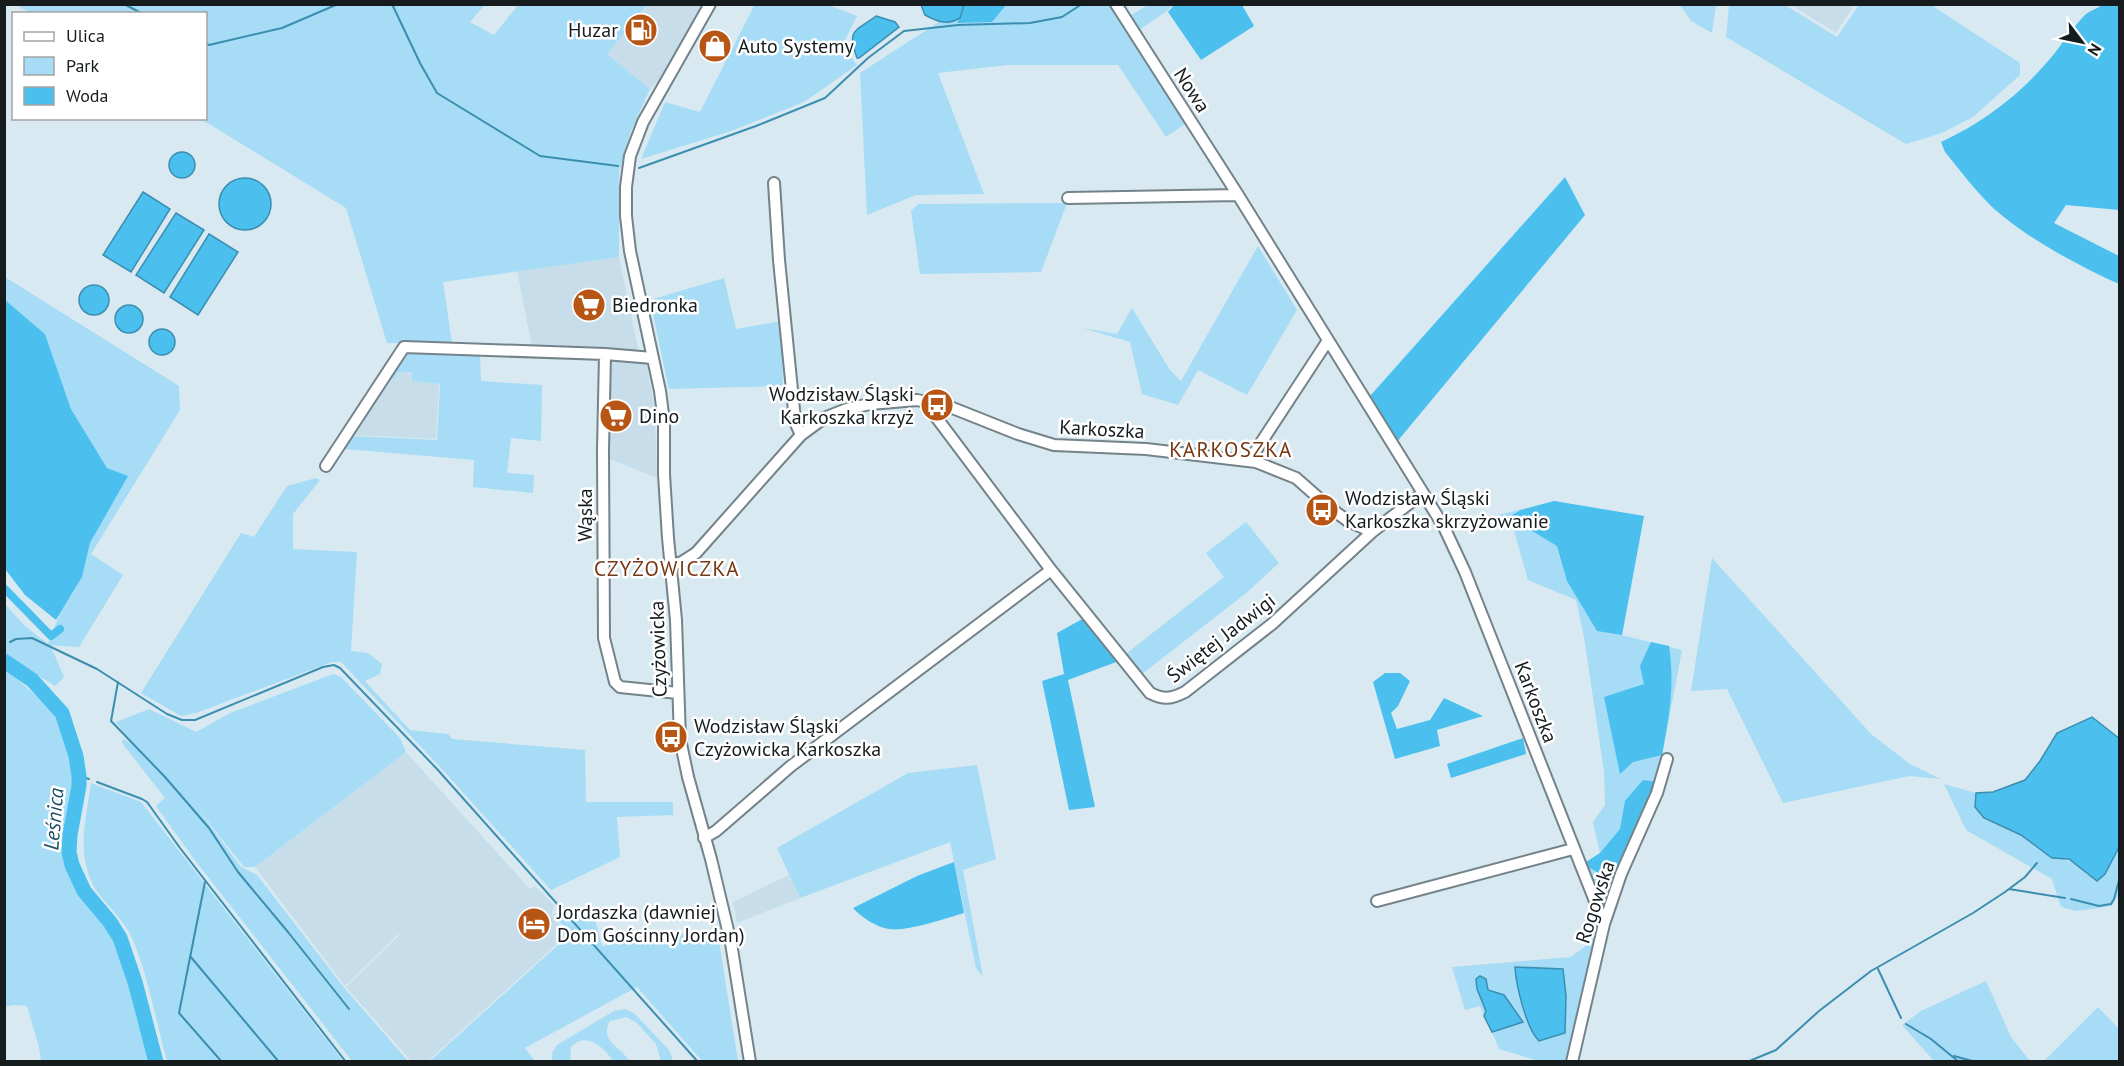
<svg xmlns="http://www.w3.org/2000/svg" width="2124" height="1066" font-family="'PT Sans',sans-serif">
	<rect width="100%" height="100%" fill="#d9e9f1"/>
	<path fill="#c7deea" d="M647 5H703L659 81 650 89 607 54Z
		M1791 5H1854L1836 33Z
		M619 257 639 353 532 347 517 271Z
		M607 359 646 362 655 410 657 478 605 457Z
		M397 372 412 374V381L439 384 436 439 352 435 388 379H397Z
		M406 752 530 889 535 886 554 905 552 915 569 933 428 1061H411L346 987 399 936 398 934 345 986 255 867Z
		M789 875 800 898 737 923 733 902Z"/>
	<path fill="#a6dcf5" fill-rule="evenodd" d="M755 4 828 5 857 16 842 46 857 65 804 102 731 131 641 159 665 102 700 112Z
		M16 5H485L470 22 494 35 518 5H647L607 54 650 89 630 133 619 172V257L443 282 452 343H387L346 208 201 119 206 118V14L31 13Z
		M1001 5H1110L1185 124 1166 137 1118 65H1008L938 73 984 194 916 195 867 215 860 73 939 22 992 20Z
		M1148 5H1172L1167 11 1139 30 1131 15Z
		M1680 5H1716L1712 33 1691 21Z
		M1729 5H1785L1837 37 1859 5H1931L2020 63V75L1973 117 1942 133 1906 144 1726 37Z
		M1067 203 1041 272 920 274 911 211 918 204Z
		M1258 246 1297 310 1247 395 1198 370 1178 405 1142 394 1130 342 1083 328 1117 334 1132 308 1170 370 1181 381Z
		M5 277 179 386 180 410 91 554 123 575 79 647 48 645 52 649 64 677 55 686 5 655 4 603 25 626 48 644 59 616 82 577 90 543 127 476 107 468 71 409 45 334 5 300Z
		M724 278 736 329 781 321 783 386 669 389 650 300Z
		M406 352 480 354 481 381 542 385 541 441 511 438 507 473 534 475 533 493 473 487 474 460 345 449 351 436 437 440 440 384 412 381V373L397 372 396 379 389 378Z
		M316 478 320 480 293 514V549L357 552 351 651 368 653 382 664 380 674 365 681 410 730 448 734 452 739 585 750 586 802H673V815L617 817 620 857 551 890 440 767 341 662H332L196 713 181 716 141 693 241 533 254 537 287 486Z
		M1554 501 1644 516 1622 635 1682 650 1657 782 1602 908 1583 864 1600 853 1593 822 1605 805 1604 772 1584 637 1576 600 1528 580 1514 531 1494 516Z
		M1246 522 1279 563 1245 594 1142 674 1127 653 1224 577 1206 553Z
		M1712 558 1871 734 1910 764 1941 779 1909 776 1783 803 1727 689 1691 691Z
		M5 669 17 679 53 711 76 771 75 788 61 845 67 870 86 903 114 935 119 947 138 1023 152 1061H41L39 1047 27 1006 12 1005 5 1007Z
		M333 674 341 677 400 738 406 752 255 867H244L194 804 241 867 257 875 346 990 408 1061H352L194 859 156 806 165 798 122 743 123 739 131 743 116 722 149 709 196 732 230 713Z
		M977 765 996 859 963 870 983 977 976 968 950 842 800 898 777 848 908 773Z
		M91 783 141 802 343 1061H167C156 1022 148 975 132 938 124 920 107 906 96 890 75 855 86 821 91 783Z
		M1944 784 1976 793 1975 807 1984 818 2021 835 2052 858 2064 859 2076 863 2087 875 2105 874 2119 847V893L2112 906 2076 911 2061 907 2052 879 1966 830Z
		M592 908 602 946 717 929 738 1061H702L637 987 525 1048 535 1061H430L570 934 553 914Z
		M1595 917 1597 930 1565 1061H1539L1499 1049 1492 1032 1522 1022 1504 995 1488 990 1486 979 1477 989 1486 1011 1484 1016 1480 1006 1465 1010 1452 967 1571 957 1592 941ZM1515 967 1563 969 1566 997 1565 1033 1539 1041C1526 1028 1516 986 1515 967Z
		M1986 981 2011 1037 2030 1061H1934L1902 1025 1921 1011Z
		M2098 1007 2119 1029V1061H2044Z
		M625 1009 634 1013 669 1050 672 1057V1061H661L656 1044 637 1023 626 1017 610 1021C598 1041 622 1047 629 1061H613C604 1047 586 1031 571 1047L570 1061H552V1053L557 1045 614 1011Z"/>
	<path fill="#4bc0ef" d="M964 5H1006L992 22 957 23Z
		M1174 5H1242L1254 26 1201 60 1168 12Z
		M2102 5H2119V210L2066 205 2054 223 2119 256V284C2077 265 2024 237 1990 205 1974 189 1959 169 1945 152L1941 142C1986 121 2023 92 2054 54 2065 40 2074 26 2086 14 2091 10 2097 9 2102 5Z
		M1565 177 1585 215 1396 443 1370 396Z
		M5 300 45 334 71 409 107 468 128 476 90 543 82 577 56 620 25 595 5 569Z
		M1554 501 1644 516 1622 635 1597 631 1567 581 1557 546 1509 517 1521 510Z
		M1084 618 1119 661 1068 680 1095 807 1069 810 1042 681 1064 674 1057 633Z
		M1651 642 1669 646C1675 686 1669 717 1662 755L1633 762 1620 774 1604 697 1644 684 1640 666Z
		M1385 673H1400L1410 681 1398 706 1391 713 1397 729 1430 720 1444 698 1483 716 1437 730 1440 746 1395 759 1373 682Z
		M1523 738 1526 754 1451 778 1447 764Z
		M1643 780 1657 782 1614 882 1583 864 1600 853 1620 829 1625 801Z
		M954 862 964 913C947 918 906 932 889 929 876 927 861 917 853 908L917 876Z"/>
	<path fill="#4bc0ef" stroke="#3b8eb0" stroke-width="1.5" d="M921 5H964L960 18C947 26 936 21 925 15Z
		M876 16 895 22 899 27 859 58H857C846 28 856 32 876 16Z
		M169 165a13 13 0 1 1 26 0a13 13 0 1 1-26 0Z
		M219 204a26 26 0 1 1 52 0a26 26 0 1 1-52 0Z
		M143 192 170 209 131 272 103 255Z
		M176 213 204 230 164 293 136 275Z
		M209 234 238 252 198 315 170 297Z
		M79 300a15 15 0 1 1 30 0a15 15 0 1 1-30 0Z
		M115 319a14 14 0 1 1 28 0a14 14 0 1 1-28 0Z
		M149 342a13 13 0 1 1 26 0a13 13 0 1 1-26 0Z
		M2092 717 2120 739 2119 847 2105 874 2097 881 2069 859 2052 858 2021 835 1984 818 1975 807 1976 793 1993 792 2025 780 2040 761 2057 733Z
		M1515 967 1563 969 1566 996 1565 1033 1539 1041C1526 1028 1516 985 1515 967Z
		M1480 976 1486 979 1488 990 1504 995 1523 1022 1492 1032 1484 1016 1486 1011 1477 989 1476 979Z"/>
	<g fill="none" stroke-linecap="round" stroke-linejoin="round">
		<path stroke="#3b8eb0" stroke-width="2" d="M124 4 143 14
			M392 4 420 63 437 93 540 156 618 166
			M206 43 209 45 282 28 338 4
			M639 168 756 126 825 98 868 58 904 31 958 25 1030 23 1062 17 1082 4
			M10 642 16 639 32 638 97 669 167 714 182 720H195L323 667 334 665 340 668 437 769 698 1062
			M118 682 111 721 165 777 209 828 238 872 288 932 349 1009
			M79 776 89 779
			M97 782 142 799 147 802 180 848 346 1062
			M205 882 179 1013 222 1062
			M2009 889 2025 877 2037 863
			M2071 899 2099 906 2111 904 2114 899 2120 877
			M190 956 279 1062
			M1878 969 1901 1018
			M1906 1024 1931 1039 1959 1062
			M1954 1056 1976 1062
			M1747 1062 1776 1050 1819 1011 1871 971 1973 913 2005 892 2009 889 2065 898"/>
		<path stroke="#4bc0ef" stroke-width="8" d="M4 588 51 636 60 629"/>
		<path stroke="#4bc0ef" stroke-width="15" d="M4 661 32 680 62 713 76 756 79 776V786L70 835 69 852 72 865 84 891 110 922 120 938 135 982 156 1062"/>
		<defs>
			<path id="minor" d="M710 4 643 122 630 156 626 187V216L630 251 660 391 664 422V474L668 538 676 620 680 739 688 777 711 859 731 943 750 1062
				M1116 4 1238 195 1423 493
				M774 183 779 260 794 410 796 424 801 435
				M1068 198 1238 195
				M653 358 605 354 603 450 604 638 615 682 620 687 678 693
				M1249 461 1327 342
				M326 466 404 347 605 354
				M671 565 682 562 696 553 801 435 824 418 847 409 870 404 917 400 950 407 1018 434 1054 445 1146 449 1256 462 1296 478 1330 508 1348 521 1372 532 1423 493 1444 527 1465 572 1604 924
				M1051 570 1150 693C1164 700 1171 699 1185 692L1272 624 1372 532
				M704 838 716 831 791 766 1051 570 927 405 926 401
				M1377 901 1573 849
				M1572 1062 1604 924 1621 874 1657 793 1667 759"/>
		</defs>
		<use href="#minor" stroke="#748289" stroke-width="14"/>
		<use href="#minor" stroke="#fff" stroke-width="10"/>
	</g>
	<defs>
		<symbol id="fuel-disc" viewBox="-11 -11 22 22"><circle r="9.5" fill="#b75614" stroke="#fff"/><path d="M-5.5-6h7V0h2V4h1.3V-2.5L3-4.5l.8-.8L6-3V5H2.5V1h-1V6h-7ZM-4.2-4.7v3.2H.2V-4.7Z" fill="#fff"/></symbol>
		<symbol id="shop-disc" viewBox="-11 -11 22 22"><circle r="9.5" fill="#b75614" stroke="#fff"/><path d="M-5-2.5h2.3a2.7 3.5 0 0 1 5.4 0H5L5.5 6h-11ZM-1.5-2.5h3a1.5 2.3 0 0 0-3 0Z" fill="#fff"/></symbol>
		<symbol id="supermarket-disc" viewBox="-11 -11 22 22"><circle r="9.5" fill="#b75614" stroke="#fff"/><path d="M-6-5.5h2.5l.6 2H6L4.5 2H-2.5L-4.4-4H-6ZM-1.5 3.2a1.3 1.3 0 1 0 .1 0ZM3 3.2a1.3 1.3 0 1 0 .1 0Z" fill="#fff"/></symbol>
		<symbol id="bus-disc" viewBox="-11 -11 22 22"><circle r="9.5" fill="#b75614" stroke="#fff"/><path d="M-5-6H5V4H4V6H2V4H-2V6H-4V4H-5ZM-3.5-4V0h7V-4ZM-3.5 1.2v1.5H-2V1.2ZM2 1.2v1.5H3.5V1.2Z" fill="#fff"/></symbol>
		<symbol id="hotel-disc" viewBox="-11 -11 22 22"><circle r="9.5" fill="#b75614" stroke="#fff"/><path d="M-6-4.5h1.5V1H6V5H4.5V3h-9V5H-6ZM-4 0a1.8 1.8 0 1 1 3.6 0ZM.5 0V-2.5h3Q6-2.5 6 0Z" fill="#fff"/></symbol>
	</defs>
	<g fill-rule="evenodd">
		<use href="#fuel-disc" x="622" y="11" width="38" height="38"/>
		<use href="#shop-disc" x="696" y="27" width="38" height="38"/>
		<use href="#supermarket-disc" x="570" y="286" width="38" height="38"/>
		<use href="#bus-disc" x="918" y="386" width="38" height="38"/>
		<use href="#supermarket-disc" x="597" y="397" width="38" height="38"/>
		<use href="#bus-disc" x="1303" y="491" width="38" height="38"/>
		<use href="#bus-disc" x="652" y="718" width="38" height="38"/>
		<use href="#hotel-disc" x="515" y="905" width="38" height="38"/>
	</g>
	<g text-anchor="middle" stroke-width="5" stroke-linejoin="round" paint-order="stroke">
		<g font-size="20" fill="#161b1e" stroke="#fff" text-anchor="start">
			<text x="618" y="37" text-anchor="end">Huzar</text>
			<text x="738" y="53">Auto Systemy</text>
			<text x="612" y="312">Biedronka</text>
			<text x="914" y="401" text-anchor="end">Wodzisław Śląski<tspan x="914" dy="23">Karkoszka krzyż</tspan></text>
			<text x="639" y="423">Dino</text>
			<text x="1345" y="505">Wodzisław Śląski<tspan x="1345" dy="23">Karkoszka skrzyżowanie</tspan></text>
			<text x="694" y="733">Wodzisław Śląski<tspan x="694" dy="23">Czyżowicka Karkoszka</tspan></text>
			<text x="557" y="919">Jordaszka (dawniej<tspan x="557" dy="23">Dom Gościnny Jordan)</tspan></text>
		</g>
		<g font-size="20" fill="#161b1e" stroke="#fff">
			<text transform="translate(1192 90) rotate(57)" y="7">Nowa</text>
			<text transform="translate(1102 429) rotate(3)" y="7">Karkoszka</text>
			<text transform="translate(585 515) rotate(-90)" y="7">Wąska</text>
			<text transform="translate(1221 638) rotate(-38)" y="7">Świętej Jadwigi</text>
			<text transform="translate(658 649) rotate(-92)" y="7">Czyżowicka</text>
			<text transform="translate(1536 702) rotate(69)" y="7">Karkoszka</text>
			<text transform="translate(1595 902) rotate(-72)" y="7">Rogowska</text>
		</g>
		<g font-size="21" letter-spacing="1.5" fill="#763811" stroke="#fff">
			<text x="1231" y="457">KARKOSZKA</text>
			<text x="667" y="576">CZYŻOWICZKA</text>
		</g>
		<g font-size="21" font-style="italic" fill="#1f4f63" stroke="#fff">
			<text transform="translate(54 819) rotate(-85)" y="7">Leśnica</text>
		</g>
	</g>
	<rect width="2124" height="1066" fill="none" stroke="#161b1e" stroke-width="12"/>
	<rect x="12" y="12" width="195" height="108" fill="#ffffff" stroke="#a2a4a5" stroke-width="1.5"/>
	<rect x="24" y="32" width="30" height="9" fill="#ffffff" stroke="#a2a4a5" stroke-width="1.5"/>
	<text x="66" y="42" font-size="18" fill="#161b1e">Ulica</text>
	<rect x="24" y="57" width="30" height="18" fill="#a6dcf5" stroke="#a2a4a5" stroke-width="1.5"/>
	<text x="66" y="72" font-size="18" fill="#161b1e">Park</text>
	<rect x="24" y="87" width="30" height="18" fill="#4bc0ef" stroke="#a2a4a5" stroke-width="1.5"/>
	<text x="66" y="102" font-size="18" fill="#161b1e">Woda</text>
	<g transform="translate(2082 42) rotate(122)" stroke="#ffffff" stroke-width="4.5" paint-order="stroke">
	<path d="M0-4.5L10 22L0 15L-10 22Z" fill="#161b1e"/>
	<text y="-9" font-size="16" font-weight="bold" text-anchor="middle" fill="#161b1e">N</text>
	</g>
</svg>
